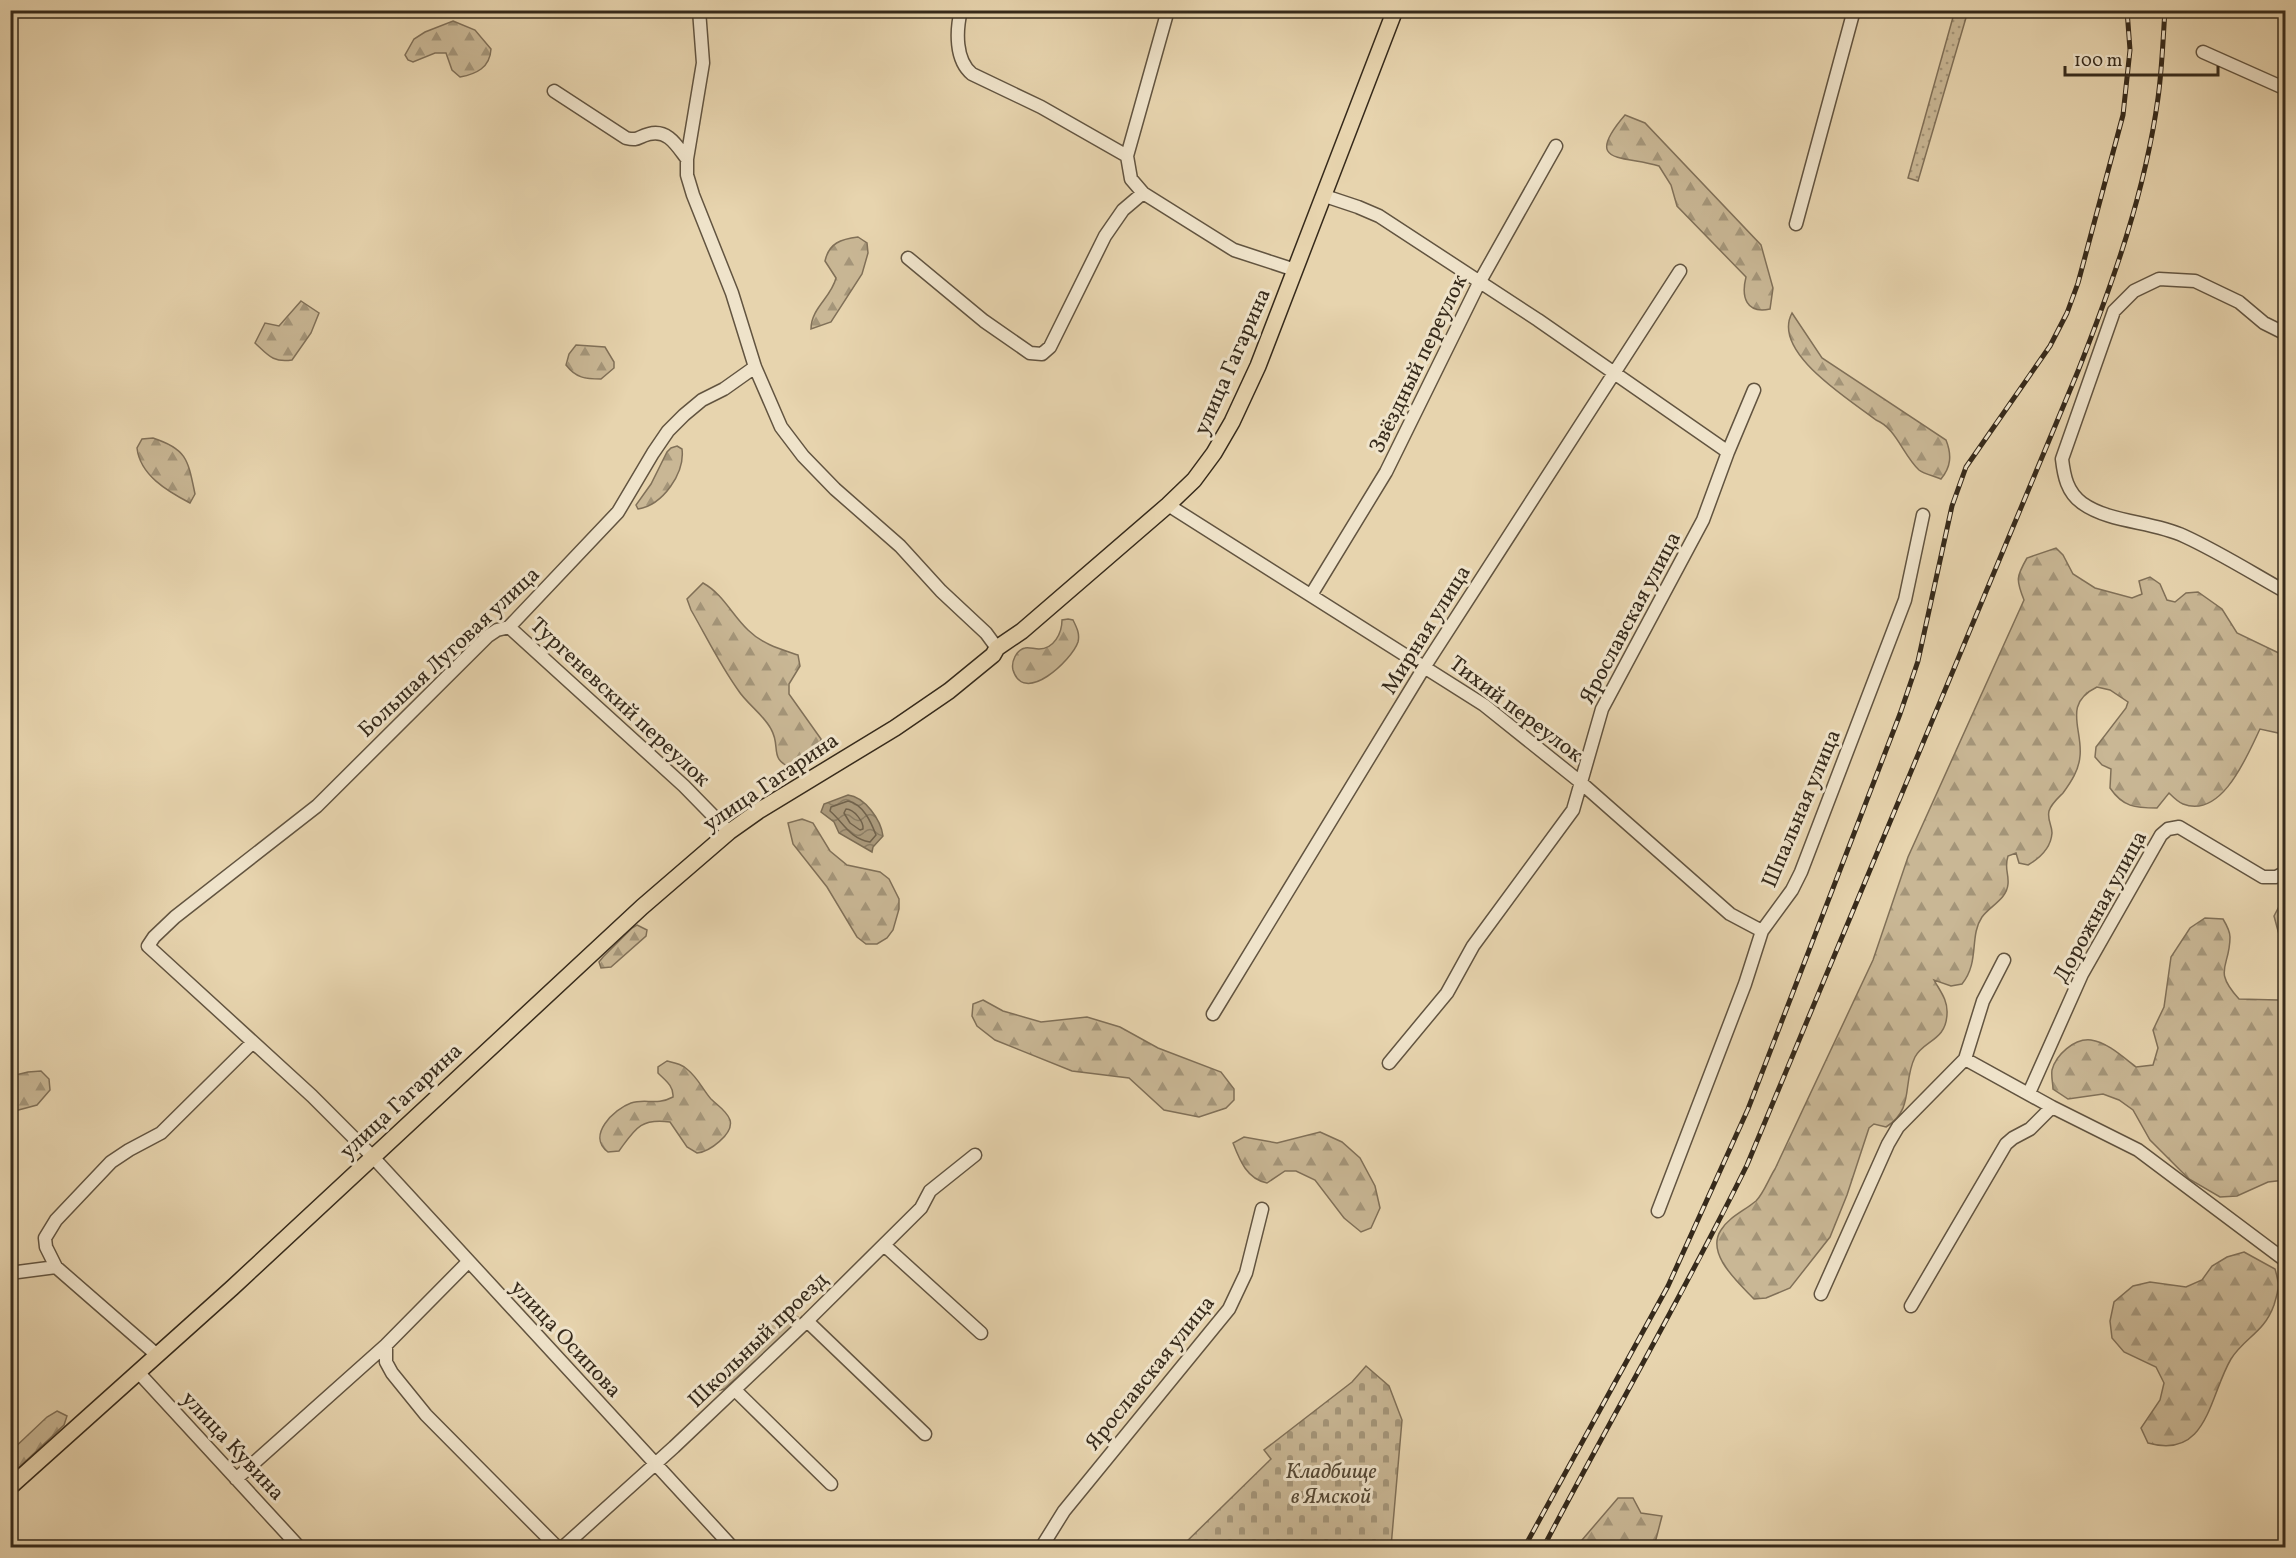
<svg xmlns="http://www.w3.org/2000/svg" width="2296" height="1558" font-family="Vollkorn,serif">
	<defs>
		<pattern id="grass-dots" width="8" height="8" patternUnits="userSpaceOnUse" patternTransform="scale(1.5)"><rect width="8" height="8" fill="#c9b795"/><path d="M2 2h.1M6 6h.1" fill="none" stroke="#a49579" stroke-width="1.8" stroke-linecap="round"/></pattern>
		<pattern id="forest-firs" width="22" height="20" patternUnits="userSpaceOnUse" patternTransform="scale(1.5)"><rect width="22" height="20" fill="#c9b795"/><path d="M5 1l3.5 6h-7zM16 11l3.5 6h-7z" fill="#a49579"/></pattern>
		<pattern id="cemetery-stones" width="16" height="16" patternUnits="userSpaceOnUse" patternTransform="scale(1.5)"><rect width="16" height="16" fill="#c9b795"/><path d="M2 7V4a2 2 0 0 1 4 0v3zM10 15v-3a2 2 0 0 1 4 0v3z" fill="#a49579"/></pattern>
		<pattern id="water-waves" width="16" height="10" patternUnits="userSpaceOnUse" patternTransform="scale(1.5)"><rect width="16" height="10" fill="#ab9a7c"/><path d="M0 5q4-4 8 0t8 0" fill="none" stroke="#8c7e65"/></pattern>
	</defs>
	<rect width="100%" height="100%" fill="#e7d4ae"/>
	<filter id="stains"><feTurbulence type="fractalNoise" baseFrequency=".00333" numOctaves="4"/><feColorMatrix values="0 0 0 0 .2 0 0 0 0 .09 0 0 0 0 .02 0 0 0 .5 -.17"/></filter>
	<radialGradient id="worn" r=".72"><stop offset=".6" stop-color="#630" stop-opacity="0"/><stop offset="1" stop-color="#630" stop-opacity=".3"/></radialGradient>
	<path fill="url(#grass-dots)" stroke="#807058" stroke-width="1.5" d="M1955 10 1968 11 1918 181 1908 178Z"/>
	<path fill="url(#forest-firs)" stroke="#807058" stroke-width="1.5" d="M453 21 475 30 491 49C490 68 476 74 460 77L452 70 446 53H435L413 62 408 60 405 55 414 39 425 32Z
		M1625 115 1645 123 1761 245 1773 288 1770 309C1746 314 1741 297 1746 277L1677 206 1671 185 1659 166C1623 155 1582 165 1625 115Z
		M858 237 867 243 868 253 862 274 831 322 811 329C811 308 831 298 836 278L825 261C829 243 841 239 858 237Z
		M301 301 319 313 311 333 292 360C273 363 268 355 255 343L265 323 279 326Z
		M1792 313 1822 358 1946 440C1952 455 1951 467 1941 479 1934 476 1924 474 1919 470 1903 455 1896 428 1876 420 1849 399 1771 352 1792 313Z
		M576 345 605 347 614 362V368L601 379C585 379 576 378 566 365L569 354Z
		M153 438C187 449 188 460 195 494L190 503C167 491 140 475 137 448L142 439Z
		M677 446 682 449C685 473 663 505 638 509L636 505 651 484 667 452 671 448Z
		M2056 548 2063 555 2073 574 2095 588 2132 598 2142 594 2139 581 2150 577 2160 584 2167 600 2175 602 2186 593 2198 592 2222 609 2237 633 2285 656V740L2278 733 2260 729C2247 756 2222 819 2183 804 2178 802 2173 797 2169 793L2157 808C2135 808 2123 807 2110 788L2111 769 2102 765 2095 757 2096 747 2126 708 2128 702 2110 690 2097 687C2062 704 2083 729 2080 756 2079 770 2071 782 2063 793 2058 798 2051 804 2049 811 2047 820 2052 825 2052 833 2051 848 2040 858 2028 865L2019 863 2016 853 2008 856C2004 869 2009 873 2008 884 2007 899 1990 906 1982 917 1969 936 1980 962 1962 984L1951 986 1934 980C1940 991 1948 1000 1947 1014 1946 1041 1924 1040 1915 1057 1902 1083 1915 1109 1886 1127L1874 1124 1869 1128 1847 1195 1830 1237 1790 1288 1766 1298 1754 1299C1739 1283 1705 1254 1721 1230 1729 1217 1744 1211 1756 1201 1764 1193 1769 1178 1775 1169L1873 960 1908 857 2024 600C2016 580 2016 577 2027 558Z
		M703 583C723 594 732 615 748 630 762 644 780 649 798 655L800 666 789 684V694L821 739C818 756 809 761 794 769 767 759 782 748 771 729 763 714 747 704 738 690 720 665 706 636 691 610L687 599Z
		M1068 619 1073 620C1077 628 1080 634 1078 642 1072 660 1024 706 1013 670 1011 662 1016 650 1025 648 1029 647 1034 649 1039 649 1054 649 1062 633 1062 620Z
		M802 819 813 823 830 851 847 865 880 872 889 879 899 899V909L893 930 887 938 877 944H866L857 937 827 887 793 844 788 823Z
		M2282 901 2285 902V957L2274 916Z
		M2205 918 2223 919C2226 924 2230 931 2230 937 2230 968 2212 969 2239 999L2278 1000 2285 992V1180L2268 1182 2237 1196 2220 1197 2189 1179 2150 1140 2133 1110 2119 1100 2103 1094 2068 1099 2053 1089C2053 1084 2051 1076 2052 1070 2056 1055 2074 1038 2091 1040 2107 1042 2124 1058 2136 1067L2153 1065 2158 1048 2153 1030 2164 1007 2171 957 2190 928Z
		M637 925 647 930 646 936 611 967 601 968 599 962 603 957 632 928Z
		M983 1000 1003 1011 1041 1022 1087 1017 1120 1027 1158 1048 1221 1072 1234 1089V1100L1226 1108 1199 1117 1164 1110 1129 1078 1072 1071 995 1040 977 1026 972 1016 973 1004Z
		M667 1061C675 1063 682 1064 688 1070 698 1078 703 1090 711 1099 717 1105 727 1111 730 1120 734 1134 709 1152 697 1153L687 1147 670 1122C640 1118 635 1129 619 1151L608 1152C586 1136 614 1109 631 1103 646 1098 656 1106 673 1097 674 1086 665 1080 658 1073V1067Z
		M41 1071 49 1079 50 1090 37 1105 11 1112V1076L28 1072Z
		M1320 1132 1342 1142 1360 1158 1375 1186 1380 1208 1371 1228 1361 1232 1344 1218 1315 1180 1296 1171H1285L1267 1183C1247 1179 1240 1161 1233 1143L1244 1137 1277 1143Z
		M2244 1252 2275 1269C2280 1286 2279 1288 2274 1305 2264 1333 2245 1337 2231 1359 2209 1396 2208 1460 2148 1443L2141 1428 2160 1400 2164 1383 2156 1367 2124 1352 2112 1338 2110 1321 2114 1302 2133 1286 2150 1282 2186 1287 2202 1280 2212 1266 2227 1257Z
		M789 1312 798 1317 794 1327 724 1389 714 1392 709 1389 710 1383 713 1379 778 1316Z
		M57 1411 67 1416 64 1425 11 1475V1451L47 1417Z
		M1618 1498H1633L1641 1513 1662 1516 1654 1547H1576Z"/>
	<path fill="url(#cemetery-stones)" stroke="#807058" stroke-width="1.5" d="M1366 1366 1389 1386 1402 1420 1391 1547H1181L1271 1459 1264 1450 1352 1382Z"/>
	<path fill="url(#water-waves)" stroke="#7c6d55" stroke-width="1.5" d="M848 795C865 797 881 820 883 836L873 847 872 852 839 833 834 822 821 812 824 804Z"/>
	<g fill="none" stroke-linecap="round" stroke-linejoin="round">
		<path stroke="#70624c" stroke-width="1.5" d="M848 801C863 804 871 822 876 835L870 842C849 838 844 823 830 811L831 807Z
			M846 809C854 809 864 822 863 829L860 830 850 823 844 813Z"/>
		<defs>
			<path id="minor" d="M699 10 703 63 687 159V175L693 195 732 293 755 367 781 427 803 456 835 489 900 546 941 591 986 633 997 648
				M961 10C956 31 955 60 972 74L1041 107 1127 156
				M2203 52 2286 89
				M554 91 626 138C639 141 637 137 649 134 668 129 677 146 687 159
				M1143 193 1234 250 1295 270
				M1325 196 1358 207 1379 216 1538 320 1728 452
				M1796 224 1854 10
				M908 258 984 321 1030 353 1042 354 1050 347 1105 236 1123 210 1143 193 1131 179 1127 156 1168 10
				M2286 334 2264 323 2239 302 2195 281 2159 279 2134 291 2114 311 2062 459C2064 476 2067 492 2082 503 2110 523 2152 521 2184 536 2219 552 2252 573 2286 592
				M1168 505 1484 705 1579 781 1730 914 1762 931
				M1311 595 1386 472 1479 283 1556 146
				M509 627 684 786 729 832
				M1213 1014 1425 666 1680 271
				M1965 1059 2052 1107 2138 1150 2286 1261
				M1389 1063 1447 993 1473 946 1573 810 1602 709 1703 520 1728 452 1754 390
				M2029 1093 2082 974 2161 835 2168 829 2179 827 2263 877H2276L2286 872
				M1658 1211 1745 984 1762 931 1792 890 1801 872 1905 600 1923 515
				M884 1245 981 1333
				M10 1273 56 1267
				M1821 1294 1888 1144 1898 1127 1965 1059 1983 1001 2004 960
				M1911 1306 2006 1144 2013 1138 2030 1129 2052 1107
				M807 1321 925 1434
				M386 1345V1362L392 1373 426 1415 558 1548
				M157 1355 56 1267 46 1247 45 1238 56 1220 111 1162 129 1150 161 1133 253 1042
				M138 1372 300 1548
				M735 1390 831 1484
				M236 1479 386 1345 468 1262
				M562 1548 674 1447 807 1321 921 1208 930 1191 975 1155
				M733 1548 372 1156 312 1096 148 946 154 937 175 917 317 806 488 636 497 630 509 627 618 512 653 453 668 431 684 415 702 400 724 389 755 367
				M1041 1548 1064 1511 1229 1309 1246 1273 1262 1209"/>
			<path id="major" d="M10 1487 232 1288 642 907 729 832 760 810 895 728 949 691 993 655 997 648 1022 631 1168 505 1194 480 1214 453 1232 422 1258 366 1395 10"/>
		</defs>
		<use href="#minor" stroke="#625440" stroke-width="15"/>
		<use href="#major" stroke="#362a1b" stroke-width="18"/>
		<use href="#minor" stroke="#efe3ca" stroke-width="12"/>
		<use href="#major" stroke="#e7d4ae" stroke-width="15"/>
		<defs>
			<path id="rail" d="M1524 1548 1668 1286 1748 1109 1900 714 1918 661 1952 506 1966 467 2050 346 2067 313 2078 283 2123 115 2130 50 2127 10
				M1543 1548C1610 1420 1683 1295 1747 1165L2078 371C2113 282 2145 193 2158 98 2162 69 2163 39 2165 10"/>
		</defs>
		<use href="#rail" stroke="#362a1b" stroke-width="5"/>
		<use href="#rail" stroke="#efe3ca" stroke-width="3" stroke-dasharray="9" stroke-linecap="butt"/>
	</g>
	<g text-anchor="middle" stroke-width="6" stroke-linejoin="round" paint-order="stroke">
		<g font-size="22" fill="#362a1b" stroke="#efe3ca">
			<text transform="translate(1231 361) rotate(-66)" y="8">улица Гагарина</text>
			<text transform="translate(1417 363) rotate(-64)" y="8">Звёздный переулок</text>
			<text transform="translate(1629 617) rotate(-62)" y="8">Ярославская улица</text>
			<text transform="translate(1425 629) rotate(-58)" y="8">Мирная улица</text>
			<text transform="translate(448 651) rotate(-43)" y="8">Большая Луговая улица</text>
			<text transform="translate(621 701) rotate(43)" y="8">Тургеневский переулок</text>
			<text transform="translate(1517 708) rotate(37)" y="8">Тихий переулок</text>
			<text transform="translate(770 781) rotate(-34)" y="8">улица Гагарина</text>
			<text transform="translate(1800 808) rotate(-67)" y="8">Шпальная улица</text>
			<text transform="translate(2099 906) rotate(-61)" y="8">Дорожная улица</text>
			<text transform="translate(400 1100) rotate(-43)" y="8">улица Гагарина</text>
			<text transform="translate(567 1338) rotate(47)" y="8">улица Осипова</text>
			<text transform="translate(757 1339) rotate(-44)" y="8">Школьный проезд</text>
			<text transform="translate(1149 1372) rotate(-51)" y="8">Ярославская улица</text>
			<text transform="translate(234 1445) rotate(47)" y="8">улица Кувина</text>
		</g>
		<g font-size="22" font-style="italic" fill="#534633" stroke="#efe3ca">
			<text x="1331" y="1478">Кладбище<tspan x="1331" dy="25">в Ямской</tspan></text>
		</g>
	</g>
	<rect width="2296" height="1558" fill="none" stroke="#e7d4ae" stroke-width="36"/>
	<rect x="12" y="12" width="2272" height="1534" fill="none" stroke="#362a1b" stroke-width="3"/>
	<rect x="18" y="18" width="2260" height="1522" fill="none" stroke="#362a1b" stroke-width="1.5"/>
	<path d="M2065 66v9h153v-9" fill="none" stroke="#362a1b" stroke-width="3"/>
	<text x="2074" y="66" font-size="18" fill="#362a1b" stroke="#efe3ca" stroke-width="4.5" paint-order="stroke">100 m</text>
	<rect width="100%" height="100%" filter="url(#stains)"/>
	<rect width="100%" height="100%" fill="url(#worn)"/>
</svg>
